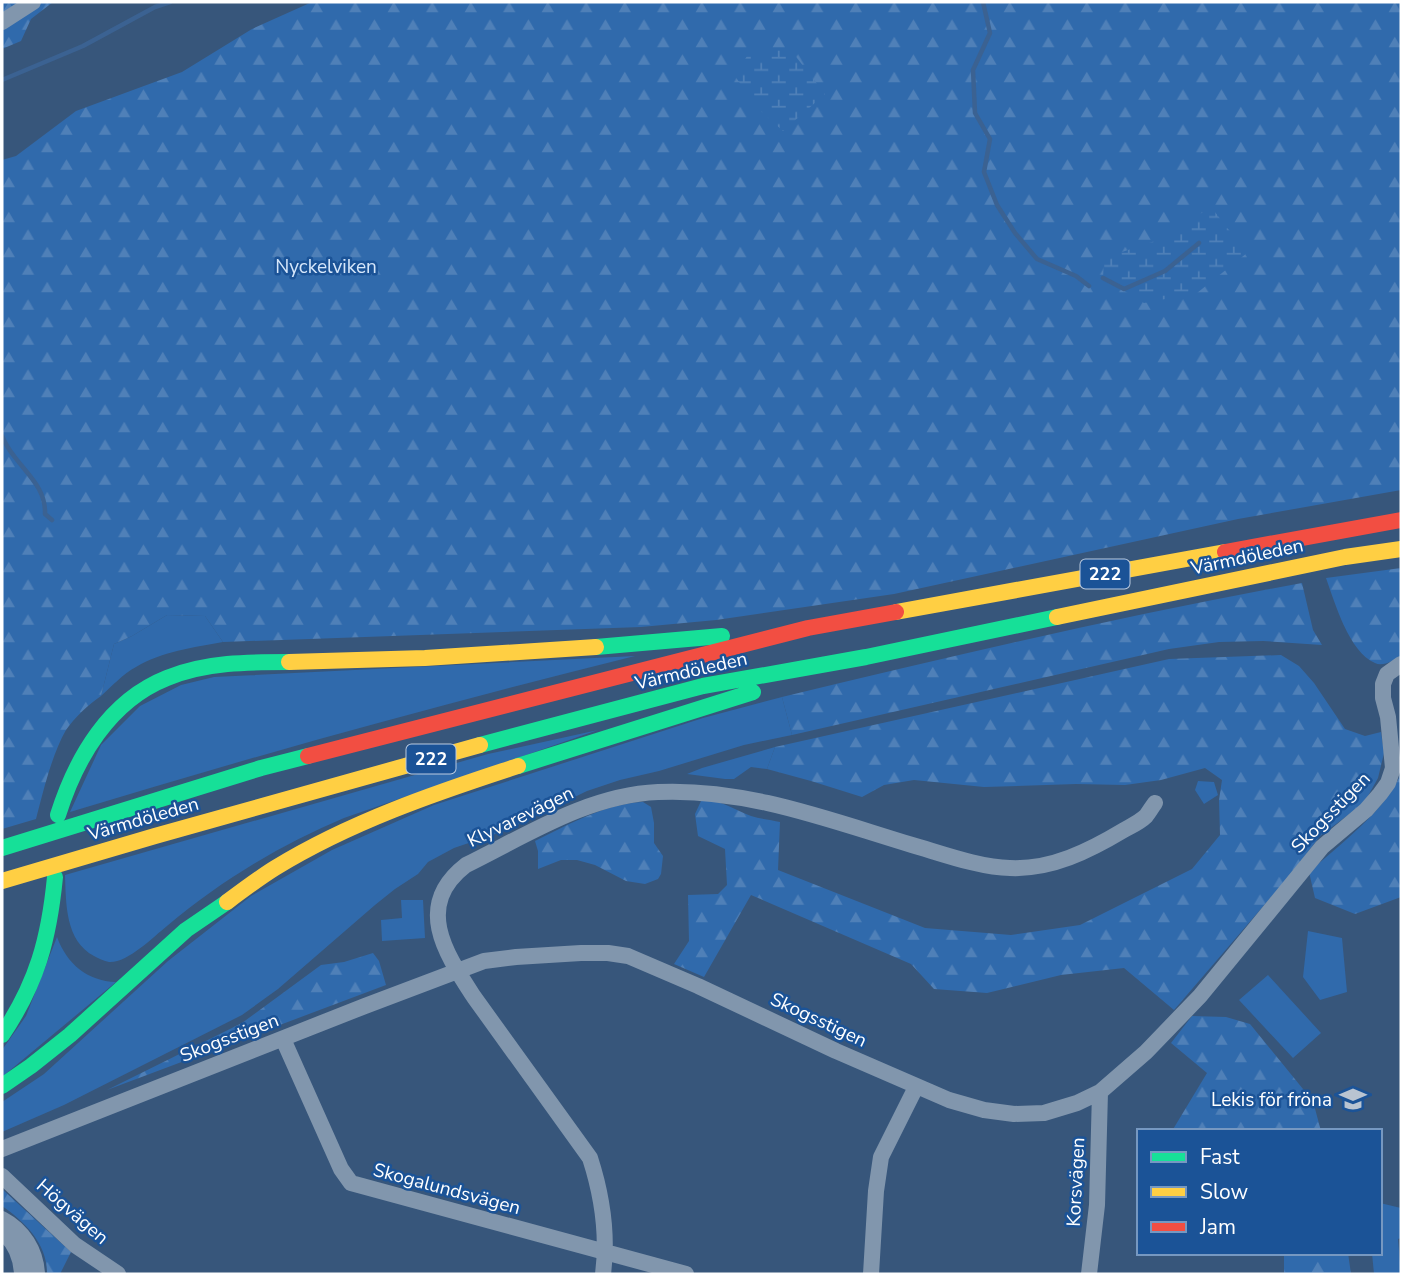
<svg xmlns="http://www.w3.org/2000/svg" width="1403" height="1276" font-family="'Nunito Sans',sans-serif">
	<defs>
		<pattern id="forest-firs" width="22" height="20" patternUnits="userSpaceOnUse" patternTransform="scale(1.75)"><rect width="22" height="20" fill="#306aac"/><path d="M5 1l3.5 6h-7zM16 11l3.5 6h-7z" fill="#4f80b8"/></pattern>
		<pattern id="wetland-marsh" width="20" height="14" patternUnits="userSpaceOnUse" patternTransform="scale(1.75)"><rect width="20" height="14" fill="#306aac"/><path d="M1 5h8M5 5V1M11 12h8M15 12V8" fill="none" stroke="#4f80b8"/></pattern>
	</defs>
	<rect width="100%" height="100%" fill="#37567b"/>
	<path fill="#306aac" d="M167 615 205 616 223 642C194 647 161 652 136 667 123 674 112 686 101 696L114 644 132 636Z
		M635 656C445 703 257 755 70 812L101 745 140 706 181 685 214 677Z
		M782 697 792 735 744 745 659 771 620 780 587 791 507 830 454 848 428 862 418 874 395 889 375 905 278 989 242 1015 64 1105 2 1132V1102L44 1074 168 961 251 896 332 850 434 805 703 718Z
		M598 730 344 818C280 845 220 881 167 926 153 937 128 963 109 962 104 961 98 958 94 956 65 941 66 903 65 875L488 754Z
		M775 747 767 769 751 767 734 779H725L687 774 702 768Z
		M1198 781 1214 782 1218 795 1204 804 1195 790Z
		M401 900H423L425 938 382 941 381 920 402 918Z
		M1308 931 1342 938 1347 992 1320 1000 1303 977Z
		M57 937C67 964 87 981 116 982L2 1077V1050L26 1016Z
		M1268 975 1321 1033 1293 1058 1239 1000Z
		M1380 1203 1401 1208V1238L1398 1239 1401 1274H1374L1372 1253H1380Z"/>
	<path fill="url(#forest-firs)" d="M2 2H53L31 19 21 41 2 49Z
		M312 2H1401V490L1238 519 894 594 716 620 641 627 223 642 205 616 167 615 132 636 114 644 101 696C88 705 75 717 66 730 52 754 43 792 36 819L2 829V160L16 156 76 111 182 72 252 29Z
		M1401 568V657C1394 660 1383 667 1375 663 1349 652 1335 603 1326 578Z
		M1302 583 1313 630 1322 645 1263 641 1219 642 1169 649 792 735 782 697C955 655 1127 615 1302 583Z
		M1281 655 1299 666 1314 683 1345 729 1365 736 1381 732 1384 753 1378 778 1364 803 1320 836 1291 874 1174 1010 1124 968 1061 975 987 993 934 989 911 964 751 895 704 977 674 964 689 941 688 895 718 894 727 885 725 849 698 836 695 814 701 801C719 798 734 810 751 816 760 819 771 820 780 822L778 870 925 928 1011 935 1080 925 1192 869 1220 835 1219 800 1222 780 1205 768 1161 780 1125 785 1076 784 984 787 914 780 884 785 862 797 811 781 767 769 775 747 1169 659Z
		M1401 772V897L1355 914 1315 898 1309 872C1336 848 1391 806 1401 772Z
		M643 802 651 807 654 823V843L663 856 661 874 658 879 645 884 626 881 595 865 577 860H561L538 869V851L535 841C570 824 604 804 643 802Z
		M373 953 379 961 386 985 107 1090 242 1023 321 965 344 962Z
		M1192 1016 1226 1017 1250 1024 1303 1089 1314 1105 1321 1131H1172L1207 1073 1171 1043Z
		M2 1189 71 1252 60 1274H47C48 1244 24 1221 2 1206Z
		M1284 1253H1348L1351 1274H1284Z"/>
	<path fill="url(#wetland-marsh)" d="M790 49 825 94 783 131 756 107 735 76 750 51Z
		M1211 207 1247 253 1197 293 1144 303 1103 278 1104 258 1161 239Z"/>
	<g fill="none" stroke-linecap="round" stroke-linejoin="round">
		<path stroke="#3b6292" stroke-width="4.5" d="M983 2 990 33 973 70 975 113 990 139 984 172 997 205 1015 233 1037 259 1076 276 1089 286
			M2 80 83 46 155 7 170 2
			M1103 278 1124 289 1165 271 1199 243
			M2 436C5 443 9 450 14 456 28 475 46 489 45 514L52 520"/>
		<path stroke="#8196ad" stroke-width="16" d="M2 22 33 2
			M283 1039 341 1169 351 1183 686 1274
			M2 1149 365 1006 484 961 516 957 581 953H608L628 956 698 986 836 1051 949 1100 984 1110 1014 1114 1044 1113 1077 1103 1100 1092 1146 1052 1200 996 1322 847 1366 810 1380 794 1388 783 1393 768 1388 717 1383 698V684L1387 674 1401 664
			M2 1176 75 1245 118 1274
			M2 1219C23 1230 36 1251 37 1274
			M2 1232C16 1243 21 1257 22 1274
			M603 1274C608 1235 602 1195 590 1158L474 997C446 954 413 906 466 865 527 835 588 795 658 792 746 788 829 820 912 845 940 853 981 868 1010 868 1051 870 1089 851 1124 830 1131 826 1140 822 1146 816 1149 812 1152 807 1155 803
			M871 1274 876 1191 881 1157 916 1087
			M1089 1274 1097 1205 1100 1092"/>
		<path stroke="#16e098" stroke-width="16" d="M596 647 722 636
			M480 745 703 686 866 657 1057 617
			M518 766 753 692
			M58 815C76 758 109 701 167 678 205 662 249 662 289 662
			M2 848 261 768 308 756
			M2 1035C37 983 49 939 55 877
			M2 1086 31 1066 70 1035 186 930 227 902"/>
		<path stroke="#ffcf43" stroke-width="16" d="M896 612 1225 552
			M1057 617 1345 557 1401 549
			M289 662 425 658 596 647
			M2 881 155 836 480 745
			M227 902C243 890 259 878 275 868 350 822 435 793 518 766"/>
		<path stroke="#f24e42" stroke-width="16" d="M1225 552 1401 520
			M308 756 808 628 896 612"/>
	</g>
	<defs>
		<symbol id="school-bare" viewBox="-9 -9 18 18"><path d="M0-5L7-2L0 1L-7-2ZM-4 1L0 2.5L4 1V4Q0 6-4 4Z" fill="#b9c4d1" stroke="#1b5397" stroke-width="2.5" paint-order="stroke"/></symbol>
	</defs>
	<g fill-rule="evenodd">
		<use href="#school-bare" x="1334" y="1080" width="38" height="38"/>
	</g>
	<g text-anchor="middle" stroke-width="5" stroke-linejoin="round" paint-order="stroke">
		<g fill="#1b5397" stroke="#bbcbe0" stroke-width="2">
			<rect x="1080.5" y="559.5" width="49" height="29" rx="5"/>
			<rect x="406.5" y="744.5" width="49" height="29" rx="5"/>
		</g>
		<g font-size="18" font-weight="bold" fill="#fff">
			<text x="1105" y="580">222</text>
			<text x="431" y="765">222</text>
		</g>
		<g font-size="19" fill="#d6e7fb" stroke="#1b5397">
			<text x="326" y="273">Nyckelviken</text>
		</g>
		<g font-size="19" fill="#fff" stroke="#1b5397">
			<text transform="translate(1247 556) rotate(-12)" y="7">Värmdöleden</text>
			<text transform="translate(691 670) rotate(-13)" y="7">Värmdöleden</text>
			<text transform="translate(1330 812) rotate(-46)" y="7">Skogsstigen</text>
			<text transform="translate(520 816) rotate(-26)" y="7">Klyvarevägen</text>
			<text transform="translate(143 818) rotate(-16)" y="7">Värmdöleden</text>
			<text transform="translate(819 1019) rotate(25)" y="7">Skogsstigen</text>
			<text transform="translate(229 1037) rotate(-21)" y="7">Skogsstigen</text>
			<text transform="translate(1075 1182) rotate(-87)" y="7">Korsvägen</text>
			<text transform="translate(447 1188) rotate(15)" y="7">Skogalundsvägen</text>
			<text transform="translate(73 1211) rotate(41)" y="7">Högvägen</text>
		</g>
		<g font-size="19" fill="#fff" stroke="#1b5397" text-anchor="end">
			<text x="1332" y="1106">Lekis för fröna</text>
		</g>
	</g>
	<rect width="1403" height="1276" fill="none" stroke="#ffffff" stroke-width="7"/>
	<rect x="1137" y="1129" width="245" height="126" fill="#1b5397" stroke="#7698c1" stroke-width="2"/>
	<rect x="1151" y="1152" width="35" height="10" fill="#16e098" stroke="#7698c1" stroke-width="2"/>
	<text x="1200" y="1164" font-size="21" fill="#ffffff">Fast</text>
	<rect x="1151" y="1187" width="35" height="10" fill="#ffcf43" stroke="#7698c1" stroke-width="2"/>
	<text x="1200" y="1199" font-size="21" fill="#ffffff">Slow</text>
	<rect x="1151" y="1222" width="35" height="10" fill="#f24e42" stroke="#7698c1" stroke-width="2"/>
	<text x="1200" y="1234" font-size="21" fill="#ffffff">Jam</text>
</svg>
